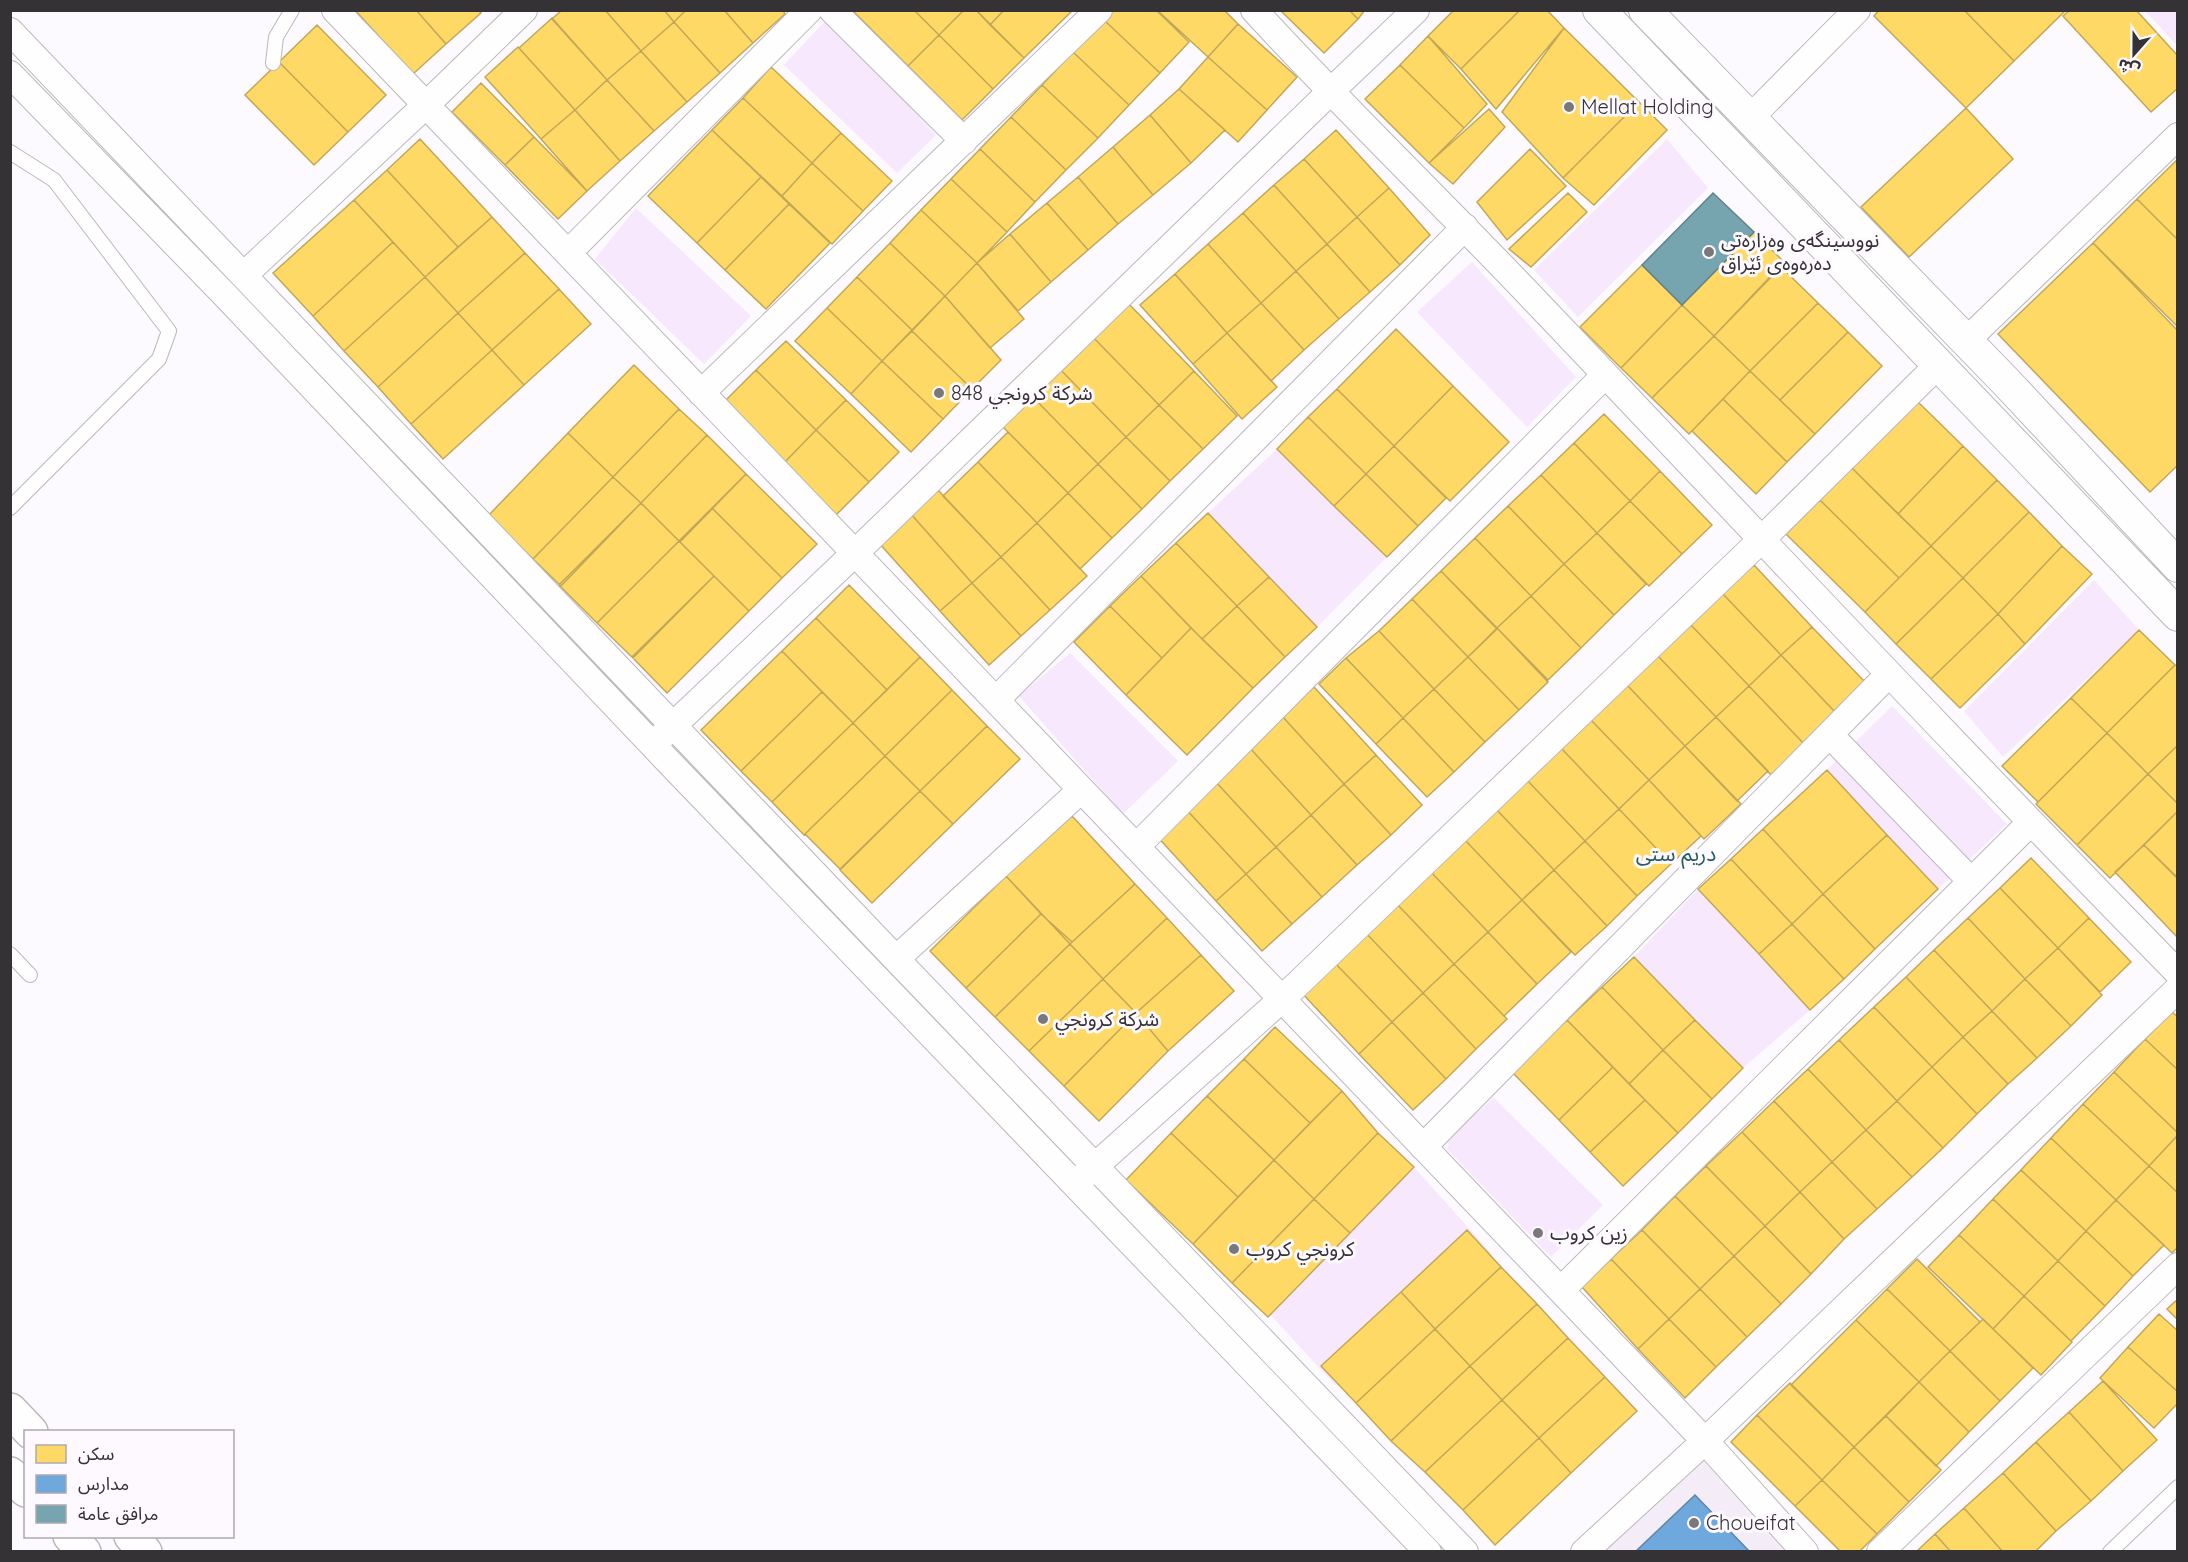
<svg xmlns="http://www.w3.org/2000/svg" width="2188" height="1562" font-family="Quicksand,'Noto Sans Arabic',sans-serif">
	<rect width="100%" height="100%" fill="#fcfafe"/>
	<path fill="#f4edf7" d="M1705 1441 1812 1552H1584Z"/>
	<path fill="#f7e8fd" d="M2145 11H2177V45Z
		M828 18 936 135 897 173 784 65Z
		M1667 139 1708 188 1578 317 1534 270Z
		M636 208 751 316 704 364 595 259Z
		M1472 262 1576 377 1527 427 1417 312Z
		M1277 449 1387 557 1317 627 1208 513Z
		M2094 580 2139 630 2003 757 1964 711Z
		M1070 653 1178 761 1123 814 1019 696Z
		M1892 706 2007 824 1938 889 1827 770Z
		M1698 889 1810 1010 1743 1068 1634 957Z
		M1493 1097 1603 1205 1551 1257 1446 1148 1449 1145 1444 1139 1484 1107Z
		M1415 1168 1491 1253 1335 1385 1267 1311Z"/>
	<path fill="#ffd966" stroke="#c2a758" stroke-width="1.5" d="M355 10H416L446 44 413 74Z
		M416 10H478L481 13 446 44Z
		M562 10H605L641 51 607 80 552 19Z
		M605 10H664L674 22 641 51Z
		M664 10H686L674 22Z
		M686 10H724L753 43 720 73 674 22Z
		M724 10H783L785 14 753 43Z
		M852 10H914L939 35 908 66Z
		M914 10H964L939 35Z
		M964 10H976L1024 58 993 89 939 35Z
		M976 10H1004L990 25Z
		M1004 10H1073L1024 58 990 25Z
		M1113 10H1156L1189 42 1160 73 1104 20Z
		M1157 10H1224L1238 24 1208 57Z
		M1280 10H1349L1358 19 1324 53Z
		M1349 10H1365L1358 19Z
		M1454 10H1520L1461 69 1428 36Z
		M1520 10H1547L1564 28 1496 109 1461 69Z
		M1879 10H1964L2014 61 1966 108 1874 16Z
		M1964 10H2066L2014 61Z
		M2070 10H2136L2178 56V88L2151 112 2063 16Z
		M552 18 607 80 575 110 519 48Z
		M1104 20 1160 73 1129 105 1073 52Z
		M674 22 720 73 687 102 641 51Z
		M1238 24 1297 77 1267 110 1208 57Z
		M317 25 386 95 348 132 279 62Z
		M1564 28 1639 102 1563 178 1502 112Z
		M939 35 993 89 962 120 908 66Z
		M1428 36 1487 104 1464 128 1400 65Z
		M518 47 575 110 541 139 485 77Z
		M641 51 687 102 654 131 607 80Z
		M1073 52 1129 105 1098 138 1042 85Z
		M1208 57 1267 110 1238 142 1179 89Z
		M279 62 348 132 314 165 245 95Z
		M1400 65 1464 128 1429 163 1365 99Z
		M771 67 841 133 812 163 743 98Z
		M607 80 654 131 620 161 575 110Z
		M481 83 534 137 505 165 452 112Z
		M1042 85 1098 138 1066 170 1011 117Z
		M1179 89 1225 130 1191 163 1150 115Z
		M743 98 812 163 782 196 712 130Z
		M1639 102 1667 130 1594 205 1563 178Z
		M1966 108 2013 159 1909 257 1861 207Z
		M1489 109 1505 127 1453 184 1429 163Z
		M575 110 620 161 587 191 541 139Z
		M1150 115 1191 163 1153 195 1113 147Z
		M1011 117 1066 170 1035 202 980 149Z
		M712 130 761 177 697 243 648 196Z
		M1336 130 1389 188 1357 217 1304 159Z
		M841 133 892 181 863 211 812 163Z
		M534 137 587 191 558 219 505 165Z
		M420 139 492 217 458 247 387 170Z
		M1113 147 1153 195 1118 224 1078 177Z
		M980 149 1035 202 1007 232 951 179Z
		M1530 149 1566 186 1507 240 1477 202Z
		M1304 159 1357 217 1327 244 1274 185Z
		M2178 159V240L2137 199Z
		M812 163 863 211 832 244 782 196Z
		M387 170 458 247 425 277 354 200Z
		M761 177 789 204 725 270 697 243Z
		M1078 177 1118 224 1088 250 1047 203Z
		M951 179 1007 232 977 263 921 210Z
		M1274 185 1327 244 1296 271 1243 213Z
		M1389 188 1430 235 1400 265 1357 217Z
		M1568 193 1587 212 1531 267 1509 249Z
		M2137 199 2178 240V327L2093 243Z
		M354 200 393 242 313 316 273 273Z
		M1047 203 1088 250 1051 282 1010 234Z
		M789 204 830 243 766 309 725 270Z
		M921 210 977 263 945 296 890 243Z
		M1243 213 1296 271 1261 303 1208 244Z
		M492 217 525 253 458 313 425 277Z
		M1357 217 1400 265 1370 292 1327 244Z
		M1754 232 1784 262 1714 336 1682 305Z
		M1010 234 1051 282 1018 311 977 263Z
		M393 242 425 277 344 351 313 316Z
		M890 243 945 296 912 330 857 277Z
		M2093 243 2178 331V465L2150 492 1998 334Z
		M1208 244 1261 303 1227 333 1175 274Z
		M1327 244 1370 292 1339 319 1296 271Z
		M525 253 559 289 492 350 458 313Z
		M977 263 1024 319 990 348 945 296Z
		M1642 265 1682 305 1621 368 1580 327Z
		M1781 267 1818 303 1750 371 1714 336Z
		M1296 271 1339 319 1304 350 1261 303Z
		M1175 274 1227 333 1193 364 1140 305Z
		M425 277 458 313 378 387 344 351Z
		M857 277 912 330 882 361 827 308Z
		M559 289 591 324 524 385 492 350Z
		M945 296 1001 360 972 389 912 331Z
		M1125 300 1194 371 1159 405 1090 334Z
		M1261 303 1304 350 1271 381 1227 333Z
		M1818 303 1848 332 1780 400 1750 371Z
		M1682 305 1714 336 1652 398 1621 368Z
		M827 308 882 361 851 394 795 341Z
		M458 313 492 350 411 424 378 387Z
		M1396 329 1453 386 1394 446 1337 389Z
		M912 331 972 389 943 419 882 361Z
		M1848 332 1882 366 1815 434 1780 400Z
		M1227 333 1277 387 1242 419 1193 364Z
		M1090 334 1159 405 1126 437 1057 366Z
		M1714 336 1750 371 1689 434 1652 398Z
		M786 341 846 400 816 430 756 370Z
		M492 350 524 385 443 459 411 424Z
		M882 361 943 419 911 452 851 394Z
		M634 365 679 409 613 477 568 433Z
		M1057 366 1126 437 1098 464 1030 394Z
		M756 370 816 430 784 463 723 403Z
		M1194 371 1237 416 1203 449 1159 405Z
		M1750 371 1815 434 1787 462 1723 399Z
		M1453 386 1509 442 1450 501 1394 446Z
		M1337 389 1394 446 1366 474 1308 417Z
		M1030 394 1098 464 1068 493 1000 424Z
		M1723 399 1787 462 1756 494 1692 431Z
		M846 400 899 452 869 482 816 430Z
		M1918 402 1963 446 1898 514 1852 468Z
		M1159 405 1203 449 1170 481 1126 437Z
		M679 409 707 435 641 503 613 477Z
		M1604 414 1660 471 1630 501 1574 443Z
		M1308 417 1366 474 1334 506 1277 449Z
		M816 430 869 482 836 515 784 463Z
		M1008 432 1068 493 1037 523 978 462Z
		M568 433 613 477 533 559 488 516Z
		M707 435 746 474 680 542 641 503Z
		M1126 437 1170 481 1142 509 1098 464Z
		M1574 443 1630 501 1597 533 1541 475Z
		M1394 446 1446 498 1418 526 1366 474Z
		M1963 446 1997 480 1931 546 1898 514Z
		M978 462 1037 523 1001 557 943 496Z
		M1098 464 1142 509 1112 538 1068 493Z
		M1852 468 1931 546 1899 578 1820 500Z
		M1660 471 1712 525 1682 554 1630 501Z
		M746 474 817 544 782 578 712 508Z
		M1366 474 1418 526 1387 557 1334 506Z
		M1541 475 1597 533 1564 564 1508 506Z
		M613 477 641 503 561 586 533 559Z
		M1997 480 2029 512 1963 578 1931 546Z
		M938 490 1001 557 972 583 911 514Z
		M1068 493 1112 538 1080 569 1037 523Z
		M1820 500 1899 578 1865 612 1786 534Z
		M1630 501 1682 554 1649 586 1597 533Z
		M641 503 679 541 597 623 559 585Z
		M1508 506 1564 564 1531 596 1475 538Z
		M712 508 782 578 749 611 679 541Z
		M2029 512 2062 546 1998 614 1963 578Z
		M1208 513 1269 577 1237 606 1176 543Z
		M911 514 972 583 940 611 879 543Z
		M1037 523 1087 576 1050 610 1001 557Z
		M1597 533 1646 584 1614 615 1564 564Z
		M1475 538 1531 596 1497 628 1441 571Z
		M679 541 714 576 633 658 597 623Z
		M1176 543 1237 606 1202 639 1141 576Z
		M1931 546 1963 578 1896 644 1865 612Z
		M2062 546 2092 574 2025 644 1998 614Z
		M1001 557 1050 610 1021 636 972 583Z
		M1564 564 1614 615 1581 648 1531 596Z
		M1754 565 1812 627 1781 655 1723 594Z
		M1441 571 1497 629 1468 657 1412 599Z
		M714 576 749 611 667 693 632 657Z
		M1141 576 1191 628 1162 658 1110 606Z
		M1269 577 1317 627 1285 657 1237 606Z
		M1963 578 1998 614 1931 679 1896 644Z
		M972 583 1021 636 989 665 940 611Z
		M849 585 920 657 887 690 816 618Z
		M1723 594 1781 655 1749 686 1691 625Z
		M1531 596 1581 648 1548 680 1497 628Z
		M1412 599 1468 657 1434 689 1379 631Z
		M1110 606 1162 658 1126 695 1074 642Z
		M1237 606 1285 657 1253 688 1202 639Z
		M1998 614 2025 644 1960 708 1931 679Z
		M816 618 887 690 853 723 782 651Z
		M1691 625 1749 686 1716 717 1658 656Z
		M1812 627 1865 682 1834 711 1781 655Z
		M1191 628 1253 688 1187 755 1126 695Z
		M1497 628 1548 682 1519 710 1468 657Z
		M2139 630 2175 665 2107 733 2071 698Z
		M1379 631 1434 689 1403 718 1346 658Z
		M782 651 822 692 741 771 701 730Z
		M1781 655 1836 713 1804 744 1749 686Z
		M1658 656 1716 717 1685 746 1627 685Z
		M920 657 952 690 885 756 853 723Z
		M1468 657 1519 710 1485 742 1434 689Z
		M1346 658 1403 718 1376 744 1319 684Z
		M2175 665 2178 667V745L2148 774 2107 733Z
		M1627 685 1685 746 1649 780 1591 720Z
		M1749 686 1804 744 1771 775 1716 717Z
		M1314 687 1376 755 1344 784 1282 716Z
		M1434 689 1485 742 1454 772 1403 718Z
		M952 690 987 726 920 791 885 756Z
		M822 692 853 723 772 802 741 771Z
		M2071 698 2107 733 2038 802 2002 766Z
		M1282 716 1344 784 1311 815 1249 747Z
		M1716 717 1768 771 1737 801 1685 746Z
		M1403 718 1454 772 1427 797 1376 744Z
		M1591 720 1649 780 1619 809 1561 748Z
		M853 723 885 756 804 835 772 802Z
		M987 726 1020 759 953 824 920 791Z
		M2107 733 2148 774 2077 845 2036 804Z
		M2178 745V804L2148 774Z
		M1685 746 1741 804 1704 839 1649 780Z
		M1249 747 1311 815 1276 847 1214 780Z
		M1561 748 1619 809 1585 841 1527 780Z
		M1376 755 1422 805 1391 835 1344 784Z
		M885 756 920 791 840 869 805 834Z
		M1827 770 1887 835 1823 894 1763 829Z
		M2148 774 2178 804V811L2110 878 2077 845Z
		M1214 780 1276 847 1246 874 1184 807Z
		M1527 780 1585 841 1554 870 1496 809Z
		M1649 780 1701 836 1671 864 1619 809Z
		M1344 784 1391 835 1357 865 1311 815Z
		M920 791 953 824 872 903 840 870Z
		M1184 807 1246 874 1216 901 1155 834Z
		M1496 809 1554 870 1522 900 1464 839Z
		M1619 809 1671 864 1637 896 1585 841Z
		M2178 811V878L2144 845Z
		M1311 815 1357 865 1322 897 1276 847Z
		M1072 816 1135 884 1070 944 1006 876Z
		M1763 829 1823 894 1792 924 1731 859Z
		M1887 835 1938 889 1875 949 1823 894Z
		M1464 839 1522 900 1488 932 1430 871Z
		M1585 841 1637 896 1607 926 1554 870Z
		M2144 845 2178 879V938L2115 872Z
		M1276 847 1322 897 1292 924 1246 874Z
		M2031 858 2089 918 2058 948 2000 888Z
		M1731 859 1792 924 1759 954 1698 889Z
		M1554 870 1607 926 1575 955 1522 900Z
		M1430 871 1488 932 1454 964 1396 903Z
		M1246 874 1292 924 1262 951 1216 901Z
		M1006 876 1041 914 966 988 930 951Z
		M1135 884 1167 918 1103 979 1070 944Z
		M2000 888 2058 948 2025 979 1968 918Z
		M1823 894 1875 949 1844 979 1792 924Z
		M1522 900 1571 952 1537 984 1488 932Z
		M1396 903 1454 964 1423 993 1365 932Z
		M1041 914 1072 942 995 1017 966 988Z
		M1167 918 1201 955 1136 1013 1103 979Z
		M1968 918 2025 979 1992 1011 1934 950Z
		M2089 918 2131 962 2100 992 2058 948Z
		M1792 924 1844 979 1810 1010 1759 954Z
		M1365 932 1423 993 1392 1022 1334 962Z
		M1488 932 1537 984 1504 1016 1454 964Z
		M1070 944 1103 979 1029 1051 995 1017Z
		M2058 948 2102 995 2071 1026 2025 979Z
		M1934 950 1992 1011 1963 1037 1906 977Z
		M1201 955 1234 991 1168 1051 1136 1013Z
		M1634 957 1695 1020 1663 1050 1602 987Z
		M1334 962 1392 1022 1359 1054 1301 992Z
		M1454 964 1507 1019 1476 1049 1423 993Z
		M1906 977 1963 1037 1932 1067 1874 1007Z
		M1103 979 1136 1013 1064 1086 1029 1051Z
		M2025 979 2071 1026 2037 1058 1992 1011Z
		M1602 987 1663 1050 1629 1084 1567 1020Z
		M1423 993 1476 1049 1446 1079 1392 1022Z
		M1874 1007 1932 1067 1897 1101 1839 1040Z
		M1992 1011 2037 1058 2008 1084 1963 1037Z
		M2172 1012 2178 1017V1070L2145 1039Z
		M1136 1013 1168 1051 1099 1121 1064 1086Z
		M1567 1020 1613 1067 1559 1120 1512 1072Z
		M1695 1020 1743 1068 1712 1099 1663 1050Z
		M1392 1022 1446 1079 1413 1110 1359 1054Z
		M1275 1027 1342 1091 1310 1123 1244 1059Z
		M1963 1037 2008 1084 1977 1114 1932 1067Z
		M2145 1039 2178 1070V1133L2114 1072Z
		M1839 1040 1897 1101 1866 1130 1808 1069Z
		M1663 1050 1712 1099 1678 1133 1629 1084Z
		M1244 1059 1310 1123 1274 1160 1207 1096Z
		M1613 1067 1645 1100 1590 1152 1559 1120Z
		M1932 1067 1977 1114 1943 1148 1897 1101Z
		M1808 1069 1866 1130 1832 1162 1774 1101Z
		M2114 1072 2178 1133V1135L2149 1166 2083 1104Z
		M1342 1091 1378 1133 1314 1199 1274 1160Z
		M1207 1096 1274 1160 1238 1197 1171 1133Z
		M1645 1100 1678 1133 1623 1186 1590 1152Z
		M1774 1101 1832 1162 1800 1192 1742 1132Z
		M1897 1101 1943 1148 1912 1177 1866 1130Z
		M2083 1104 2149 1166 2116 1200 2051 1138Z
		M1866 1130 1912 1177 1877 1209 1832 1162Z
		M1742 1132 1800 1192 1765 1226 1706 1166Z
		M1171 1133 1238 1197 1193 1244 1126 1180Z
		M1378 1133 1414 1167 1350 1233 1314 1199Z
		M2178 1135V1193L2149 1166Z
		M2051 1138 2116 1200 2086 1231 2021 1170Z
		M1274 1160 1314 1199 1232 1283 1193 1244Z
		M1832 1162 1877 1209 1844 1239 1800 1192Z
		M1706 1166 1765 1226 1734 1256 1675 1196Z
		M2149 1166 2178 1193V1247L2172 1253 2116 1200Z
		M2021 1170 2086 1231 2058 1261 1993 1199Z
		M1800 1192 1844 1239 1811 1274 1765 1226Z
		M1675 1196 1734 1256 1700 1289 1642 1230Z
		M1314 1199 1350 1233 1268 1317 1232 1283Z
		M1993 1199 2058 1261 2024 1296 1959 1235Z
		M2116 1200 2164 1245 2133 1276 2086 1231Z
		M1765 1226 1811 1274 1781 1304 1734 1256Z
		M1467 1230 1501 1267 1435 1329 1401 1292Z
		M1642 1230 1700 1289 1669 1319 1611 1259Z
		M2086 1231 2133 1276 2105 1306 2058 1261Z
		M1959 1235 2024 1296 1993 1329 1928 1267Z
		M1734 1256 1781 1304 1747 1337 1700 1289Z
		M1611 1259 1669 1319 1638 1349 1582 1287Z
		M1917 1259 1980 1322 1950 1351 1887 1289Z
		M2058 1261 2105 1306 2071 1341 2024 1296Z
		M1501 1267 1537 1304 1470 1366 1435 1329Z
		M1700 1289 1747 1337 1716 1367 1669 1319Z
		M1887 1289 1950 1351 1919 1382 1856 1320Z
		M1401 1292 1435 1329 1356 1403 1321 1366Z
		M2024 1296 2072 1342 2041 1375 1993 1329Z
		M2178 1299V1320L2167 1309Z
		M1537 1304 1568 1338 1502 1400 1470 1366Z
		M2159 1314 2178 1331V1392L2128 1347Z
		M1669 1319 1716 1367 1685 1398 1638 1349Z
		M1983 1319 2033 1368 2000 1401 1950 1351Z
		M1856 1320 1919 1382 1854 1447 1791 1385Z
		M1435 1329 1470 1366 1391 1441 1356 1403Z
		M1568 1338 1605 1377 1539 1438 1502 1400Z
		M2128 1347 2178 1392V1403L2154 1428 2100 1378Z
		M1950 1351 2000 1401 1969 1432 1919 1382Z
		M1470 1366 1502 1400 1425 1472 1391 1441Z
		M1605 1377 1637 1411 1571 1473 1539 1438Z
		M2103 1381 2157 1440 2123 1471 2069 1412Z
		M1919 1382 1969 1432 1936 1466 1886 1416Z
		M1790 1383 1854 1447 1822 1480 1757 1415Z
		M1502 1400 1539 1438 1463 1510 1425 1472Z
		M2069 1412 2123 1471 2091 1501 2036 1442Z
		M1757 1415 1822 1480 1795 1506 1731 1442Z
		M1886 1416 1941 1470 1909 1502 1854 1447Z
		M1539 1438 1571 1473 1495 1545 1463 1510Z
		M2036 1442 2091 1501 2056 1531 2003 1473Z
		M1854 1447 1909 1502 1877 1534 1822 1480Z
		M2003 1473 2056 1531 2035 1552H2003L1964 1508Z
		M1822 1480 1877 1534 1859 1552H1841L1795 1506Z
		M1964 1508 2003 1552H1951L1935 1534Z
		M1935 1534 1951 1552H1916Z"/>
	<path fill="#6fa8dc" stroke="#5e85aa" stroke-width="1.5" d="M1695 1495 1750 1552H1635Z"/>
	<path fill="#76a5af" stroke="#62828b" stroke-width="1.5" d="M1713 193 1754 232 1682 305 1642 265Z"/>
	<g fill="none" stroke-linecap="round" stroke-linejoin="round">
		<defs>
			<path id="service" d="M273 63 276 37 292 10
				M10 152 54 180 169 331 159 359 10 508
				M10 954 30 975
				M2110 1552 2178 1487"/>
			<path id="minor" d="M335 10 1705 1441 1805 1552
				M832 10 964 141
				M1254 10C1342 106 1435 196 1525 290 1742 518 1957 748 2178 973
				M10 31 896 959 1465 1552
				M10 74 223 293 666 759 1428 1552
				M1750 118 1857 10
				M568 253 809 10
				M244 275 426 105 524 10
				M1966 341 2178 136
				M701 393 1099 10
				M996 700 1465 227
				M1830 735 1971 881
				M662 736 855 553 1330 92 1416 10
				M1136 847 1605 375
				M896 959 1081 790
				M1423 1147 1889 674
				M1084 1176 1282 999 1761 540 1938 365
				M1561 1290 2030 823
				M1584 1552 1705 1441 2178 989
				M1880 1552 2178 1266"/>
			<path id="tertiary" d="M1599 10 2178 615
				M1645 10 2009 385 2178 566"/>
			<path id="primary" d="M10 1410 31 1432
				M10 1474 26 1490
				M70 1536 84 1552
				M131 1536 145 1552"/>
		</defs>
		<use href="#service" stroke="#bab8bb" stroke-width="16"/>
		<use href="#minor" stroke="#bab8bb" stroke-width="28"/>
		<use href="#tertiary" stroke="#bab8bb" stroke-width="34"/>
		<use href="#primary" stroke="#bab8bb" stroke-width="36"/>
		<use href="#service" stroke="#fffeff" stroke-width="14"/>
		<use href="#minor" stroke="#fffeff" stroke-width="26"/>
		<use href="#tertiary" stroke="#fffeff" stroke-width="32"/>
		<use href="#primary" stroke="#fffeff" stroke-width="33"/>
	</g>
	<g fill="#7b787c" stroke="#fdf9ff" stroke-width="2">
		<circle cx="1569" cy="107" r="6"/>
		<circle cx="1709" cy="252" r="6"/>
		<circle cx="939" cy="393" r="6"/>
		<circle cx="1043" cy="1019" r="6"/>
		<circle cx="1538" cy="1233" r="6"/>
		<circle cx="1234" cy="1249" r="6"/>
		<circle cx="1694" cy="1523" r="6"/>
	</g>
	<g text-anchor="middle" stroke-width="6" stroke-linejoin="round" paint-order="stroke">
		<g font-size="20" fill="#353236" stroke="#fdf9ff" text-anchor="start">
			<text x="1581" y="114">Mellat Holding</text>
			<text x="1721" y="247">نووسینگەی وەزارەتی<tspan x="1721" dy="23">دەرەوەی ئێراق</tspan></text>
			<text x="951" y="400">شركة كرونجي 848</text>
			<text x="1055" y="1026">شركة كرونجي</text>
			<text x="1550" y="1240">زين كروب</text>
			<text x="1246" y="1256">كرونجي كروب</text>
			<text x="1706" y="1530">Choueifat</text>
		</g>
		<g font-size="21" fill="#255f5d" stroke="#fdf9ff">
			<text x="1676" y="861">دریم ستی</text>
		</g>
	</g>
	<rect width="2188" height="1562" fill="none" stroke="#353236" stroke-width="24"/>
	<rect x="24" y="1430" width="210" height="108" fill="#fdf9ff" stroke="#ada9af" stroke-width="1.5"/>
	<rect x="36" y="1445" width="30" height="18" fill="#ffd966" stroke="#ada9af" stroke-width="1.5"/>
	<text x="78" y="1460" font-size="18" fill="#353236">سكن</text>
	<rect x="36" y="1475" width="30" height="18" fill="#6fa8dc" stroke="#ada9af" stroke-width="1.5"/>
	<text x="78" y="1490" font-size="18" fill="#353236">مدارس</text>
	<rect x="36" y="1505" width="30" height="18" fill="#76a5af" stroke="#ada9af" stroke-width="1.5"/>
	<text x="78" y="1520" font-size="18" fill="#353236">مرافق عامة</text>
	<g transform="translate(2134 54) rotate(201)" stroke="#fdf9ff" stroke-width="4.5" paint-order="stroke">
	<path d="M0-4.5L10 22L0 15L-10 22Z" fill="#353236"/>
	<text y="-9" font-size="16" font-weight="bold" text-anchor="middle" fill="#353236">ش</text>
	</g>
</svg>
